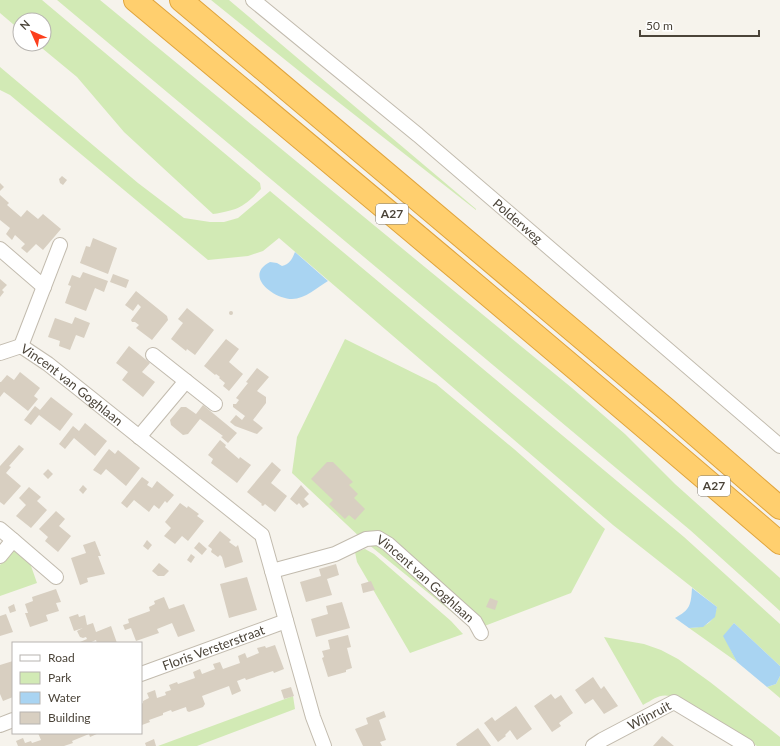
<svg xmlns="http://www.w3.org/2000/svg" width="780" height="746" font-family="Lato,sans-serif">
	<rect width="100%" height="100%" fill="#f6f3ec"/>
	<path fill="#d2eab5" d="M0 0H42L260 183 261 189C244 207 238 210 213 214L124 132 77 77 37 44H44V20H20V30L0 13Z
		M57 0H100L572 388 625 434 675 484 780 578V611L690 530Z
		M211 0H229L476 209V210L314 83Z
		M0 67 138 183 184 218 210 222H224L238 218 270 191 684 537 780 624V666L734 623 724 636 737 662 689 628C706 627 713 624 717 607L613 525 279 238 263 251 248 256 208 260 10 95 0 90Z
		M345 339 436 384 514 449 605 529 571 593 474 630 363 540 292 473 297 437Z
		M14 549 30 563 37 583 0 596V565Z
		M365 549 374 554 451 621 463 634 410 653 357 562 355 552Z
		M604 637 644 644 661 650 678 659 710 682 780 737V746H757L676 698C661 692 656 698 643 705Z
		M780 676V698L767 687 776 684Z
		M293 696 295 709 197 746H158Z"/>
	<path fill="#a9d4f2" d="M295 252 328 281C318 287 305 299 292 299 274 299 243 276 270 262L277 263 282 266C290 264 292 259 295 252Z
		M692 588 717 607 715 617 703 627 689 628 675 618C690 610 691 605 692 588Z
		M734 623 780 666V676L776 684 767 687 737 662 723 636Z"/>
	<path fill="#d8cfc1" d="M62 176 67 180 63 185 60 183 59 179Z
		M0 183 4 187 0 191Z
		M0 195 9 203 7 205 21 217 27 210 38 219 43 214 61 229 43 250 36 244 27 253 21 248 25 244 15 235 12 240 6 234 10 228 0 220Z
		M93 238 117 248 108 274 80 263 86 246 90 247Z
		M83 272 108 281 104 292 95 288 86 311 65 303 71 286 68 285 72 275 80 278Z
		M113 274 129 280 126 288 110 282Z
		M0 279 7 285 2 290 4 292 0 297Z
		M136 291 167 316 168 320 152 340 136 328 139 325 135 322H132L131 320 141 307 138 304 133 311 125 305Z
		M187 308 214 330 195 355 187 349 186 351 171 339 183 323 178 319Z
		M229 313a2 2 0 1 1 4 0a2 2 0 1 1-4 0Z
		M75 317 90 323 84 338 76 335 70 350 59 346 60 341 48 337 55 318 72 324Z
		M226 339 239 349 229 362 243 374 229 391 223 386 225 383 219 378 220 377 216 374 215 375 204 366Z
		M129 346 150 363 142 372 155 382 143 397 122 380 128 372 116 363Z
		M257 368 269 377 257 391 266 397V403L253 420 263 428 257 434 235 426 230 422 236 415 242 420 245 416 233 407V404H236L239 400 236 398 248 383 246 382Z
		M20 372 40 388 34 396 38 399 28 411 4 392 0 397V382H1L7 375 14 380Z
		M51 397 73 414 60 431 39 415 31 425 24 420 35 406 40 410Z
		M203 405 237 433 228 443 221 437 223 436 200 419 188 434 183 435 171 425 170 420 181 407H186L196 414Z
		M85 423 107 441 95 456 74 438 65 449 59 444 73 426 79 431Z
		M220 440 226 445 225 447 239 459 240 457 251 465 237 483 211 463 213 459 208 455Z
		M19 445 24 449 9 466 11 467 6 473 21 486 4 505 0 502V466Z
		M109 449 115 454 118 450 140 468 126 486 106 469 101 475 93 470Z
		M272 462 281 470 271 483 287 496 275 512 265 504 263 506 261 505 262 504 247 492Z
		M327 462H333L353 482 349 485 358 494 354 498 365 509 355 520 349 515 345 519 329 504 333 500 311 479Z
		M48 469 53 474 48 479 43 474Z
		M142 477 149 482 147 485 152 488 157 481 174 495 167 503 165 501 159 509 154 505 149 512 134 500 127 508 121 503Z
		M83 485 87 489 83 494 79 490Z
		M301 485 309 494 304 499 309 504 303 508 299 503 297 505 290 499Z
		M29 487 41 497 37 501 47 510 31 528 16 516 26 505 19 498Z
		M180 503 187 508 188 506 199 514 197 516 204 521 188 541 182 536 175 544 164 536 171 528 165 522Z
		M56 511 65 519 59 526 71 536 58 552 45 541 48 537 39 529Z
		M220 531 231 540 229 542 236 547 238 545 243 562 225 568 222 557 220 555 218 557 211 552 212 549 208 546Z
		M147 540 152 545 148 550 143 546Z
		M95 541 101 556H98L105 574 87 578 88 582 80 585 71 558 86 553 83 545Z
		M199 542 207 549 202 555 194 548Z
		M191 554 195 557 191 563 187 560Z
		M159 563 169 571 164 576H158L152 571Z
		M336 564 339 575 327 579 332 595 306 602 300 582 321 576 319 569Z
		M247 577 257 610 229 618 220 584Z
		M371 581 375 590 363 593 361 584Z
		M56 589 61 602 56 603 59 611 46 615 48 621 30 627 25 613H28L25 604 33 601 32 597Z
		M164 597 169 609 184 604 195 631 178 637 172 623 157 629 159 633 136 641 131 628 125 630 123 625 129 623 128 619 150 611 149 607 155 604 154 601Z
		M490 598 498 601 495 610 486 607Z
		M342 602 350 628 316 637 311 619 328 614 326 606Z
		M14 604 16 611 10 613 8 607Z
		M6 614 13 632 0 636V616Z
		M78 614 79 617 85 615 87 625 93 623 96 632 111 626 117 643H97L96 640 89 643H80V642L87 639 86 637 83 638 80 637 77 631 83 628 74 631 69 617Z
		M348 635 351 647 347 648 352 668 346 670V672L328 677 322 658 324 657 322 651 330 649 328 640Z
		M275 645 284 669 274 673 273 671 246 680 245 678 237 681 241 691 232 695 229 686 202 696 205 704 203 707 189 712 187 711 186 707 172 712 171 710 163 713V715L149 720 150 722 142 725 141 704 143 703V701L149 698 147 693 155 690 157 698 166 695 165 692 171 690 169 685 177 682 178 684 195 678 193 672 200 669 202 674 215 669 213 664 220 662 223 669 240 663 238 656 245 653 247 658 259 653 257 648 265 646 266 648Z
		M13 661V697L3 701 0 694V665Z
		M593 677 601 689 604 686 618 706 604 714 593 699 585 704 575 690Z
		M291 687 294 696 284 699 281 690Z
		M551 694 555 699 561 695 573 713 559 723 561 726 552 732 534 706Z
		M516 706 532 729 517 740 510 730 505 735 506 736 498 742 484 723 492 717 495 721Z
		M384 711 386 717 379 720 386 740 380 742 382 746H363L355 729 368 724 366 718Z
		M478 728 491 746H457L456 744Z
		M38 733H99L90 737 89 734 72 741 73 743 64 746H18L16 741 23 738 25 743 31 741 32 743 41 740Z
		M662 736 674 746H653Z
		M154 739 156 746H146L145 743Z"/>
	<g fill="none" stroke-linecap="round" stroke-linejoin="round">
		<defs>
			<g id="street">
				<path id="s1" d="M253 0 418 135 780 446"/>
				<path d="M0 249 44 287"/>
				<path d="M21 346 60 245"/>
				<path id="s2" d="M0 353 21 346 48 364 262 535 313 717 324 746"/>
				<path d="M153 355 215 404"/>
				<path d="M139 437 186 381"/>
				<path d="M0 529 13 540 0 556"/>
				<path d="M13 540 56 577"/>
				<path id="s3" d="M272 571 335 554 366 539 378 538 388 544 475 622 481 633"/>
				<path id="s4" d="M141 674 286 621"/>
				<path d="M0 725 13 720"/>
				<path id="s5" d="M593 746 602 740 674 702 747 746"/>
			</g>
			<path id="highway" d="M135 0C351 180 567 360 780 543
				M181 0 666 409 780 508"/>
		</defs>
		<use href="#street" stroke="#c2bbae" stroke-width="16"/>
		<use href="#highway" stroke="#e0a43c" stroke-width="24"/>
		<use href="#street" stroke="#fff" stroke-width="14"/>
		<use href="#highway" stroke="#ffcf6e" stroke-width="22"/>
	</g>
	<g text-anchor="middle" stroke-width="3" stroke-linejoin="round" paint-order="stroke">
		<g fill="#fff" stroke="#817c74" stroke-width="1">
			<rect x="376" y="204" width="32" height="20" rx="3"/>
			<rect x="698" y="476" width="32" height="20" rx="3"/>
		</g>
		<g font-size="12" font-weight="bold" fill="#4b4439">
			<text x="392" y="218">A27</text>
			<text x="714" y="490">A27</text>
		</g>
		<g font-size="13" fill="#4b4439" stroke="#fff">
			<text dy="5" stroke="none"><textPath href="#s1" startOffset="345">Polderweg</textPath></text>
			<text dy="5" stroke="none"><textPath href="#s2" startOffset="86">Vincent van Goghlaan</textPath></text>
			<text dy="5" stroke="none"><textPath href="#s3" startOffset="174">Vincent van Goghlaan</textPath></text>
			<text dy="5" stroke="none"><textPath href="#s4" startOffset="77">Floris Versterstraat</textPath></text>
			<text dy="5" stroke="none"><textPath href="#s5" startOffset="64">Wijnruit</textPath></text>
		</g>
	</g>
	<rect x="12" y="642" width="130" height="92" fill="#ffffff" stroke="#b7b4b0"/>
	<rect x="20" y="655" width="20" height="6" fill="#ffffff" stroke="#b7b4b0"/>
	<text x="48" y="662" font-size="12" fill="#4b4439">Road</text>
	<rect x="20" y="672" width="20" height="12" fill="#d2eab5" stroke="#b7b4b0"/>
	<text x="48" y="682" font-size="12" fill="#4b4439">Park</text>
	<rect x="20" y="692" width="20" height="12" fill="#a9d4f2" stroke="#b7b4b0"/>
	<text x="48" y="702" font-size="12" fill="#4b4439">Water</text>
	<rect x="20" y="712" width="20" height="12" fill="#d8cfc1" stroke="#b7b4b0"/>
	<text x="48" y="722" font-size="12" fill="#4b4439">Building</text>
	<g transform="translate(32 32) rotate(315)"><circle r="19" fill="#ffffff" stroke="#b7b4b0"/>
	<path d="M0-3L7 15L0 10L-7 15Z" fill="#fc3f1d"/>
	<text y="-6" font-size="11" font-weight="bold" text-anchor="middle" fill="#4b4439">N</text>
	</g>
	<path d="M640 30v6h119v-6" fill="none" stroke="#4b4439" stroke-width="2"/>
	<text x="646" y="30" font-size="12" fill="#4b4439" stroke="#ffffff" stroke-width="3" paint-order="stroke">50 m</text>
</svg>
